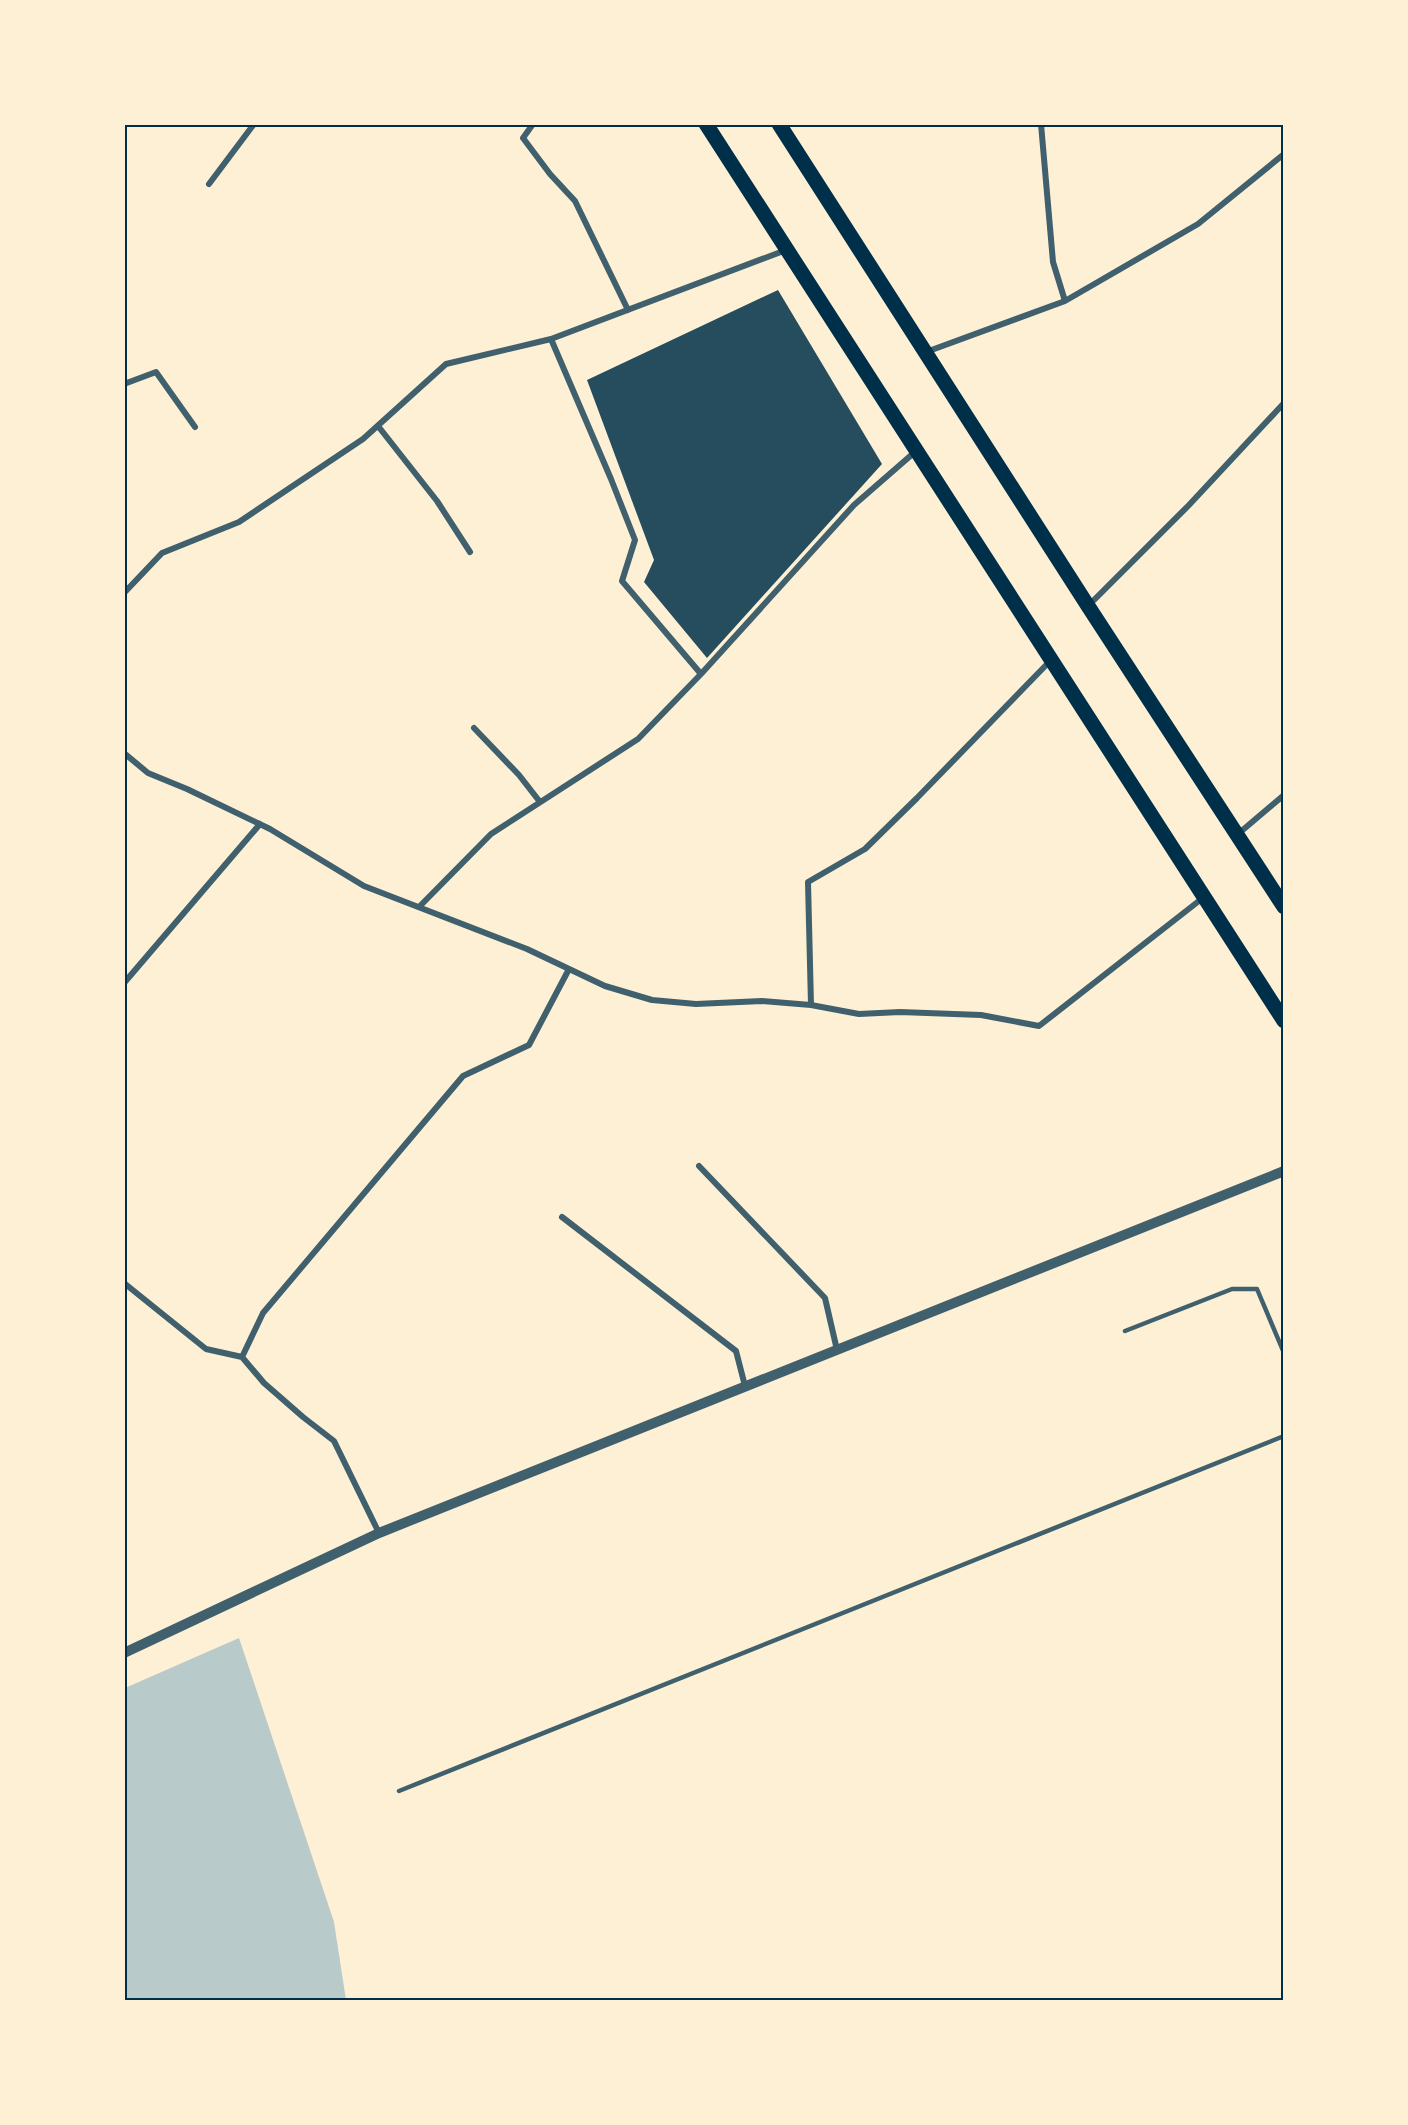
<svg xmlns="http://www.w3.org/2000/svg" width="1408" height="2125" font-family="Spectral,serif">
	<rect width="100%" height="100%" fill="#fdf0d5"/>
	<path fill="#b9caca" d="M239 1638 334 1922 346 2000H125V1688Z"/>
	<path fill="#264d5e" d="M778 290 882 464 707 658 644 582 654 560 587 380Z"/>
	<g fill="none" stroke-linecap="round" stroke-linejoin="round">
		<path stroke="#3f606c" stroke-width="4.5" d="M1125 1331 1232 1289H1257L1284 1353
			M399 1791 1284 1436"/>
		<path stroke="#3f606c" stroke-width="6" d="M533 124 523 138 550 174 575 201 628 310
			M1041 124 1053 262 1065 301
			M209 184 254 124
			M551 339 611 479 635 540 622 581 701 674
			M926 352 1065 301 1198 224 1284 154
			M124 384 156 372 195 427
			M378 426 437 501 470 552
			M124 593 162 553 239 522 363 439 446 364 551 339 786 250
			M1088 606 1189 505 1284 403
			M474 728 519 775 540 802
			M124 753 148 773 187 789 270 829 364 886 527 949 605 986 652 1000 696 1004 762 1001 811 1005 859 1014 900 1012 981 1015 1039 1026 1204 897
			M1238 834 1284 795
			M419 907 491 834 638 739 701 674 854 505 916 451
			M124 983 260 824
			M811 1005 808 882 865 849 917 798 1051 660
			M699 1166 825 1298 837 1350
			M562 1217 736 1351 745 1386
			M124 1283 206 1349 242 1357 264 1383 303 1417 334 1441 379 1533
			M242 1357 263 1313 463 1076 529 1045 569 969"/>
		<path stroke="#3f606c" stroke-width="10" d="M124 1653 379 1533 1284 1171"/>
		<path stroke="#003049" stroke-width="15" d="M706 124 1284 1021
			M779 124 1088 606 1284 907"/>
	</g>
	<rect width="1408" height="2125" fill="none" stroke="#fdf0d5" stroke-width="252"/>
	<rect x="126" y="126" width="1156" height="1873" fill="none" stroke="#003049" stroke-width="2"/>
</svg>
